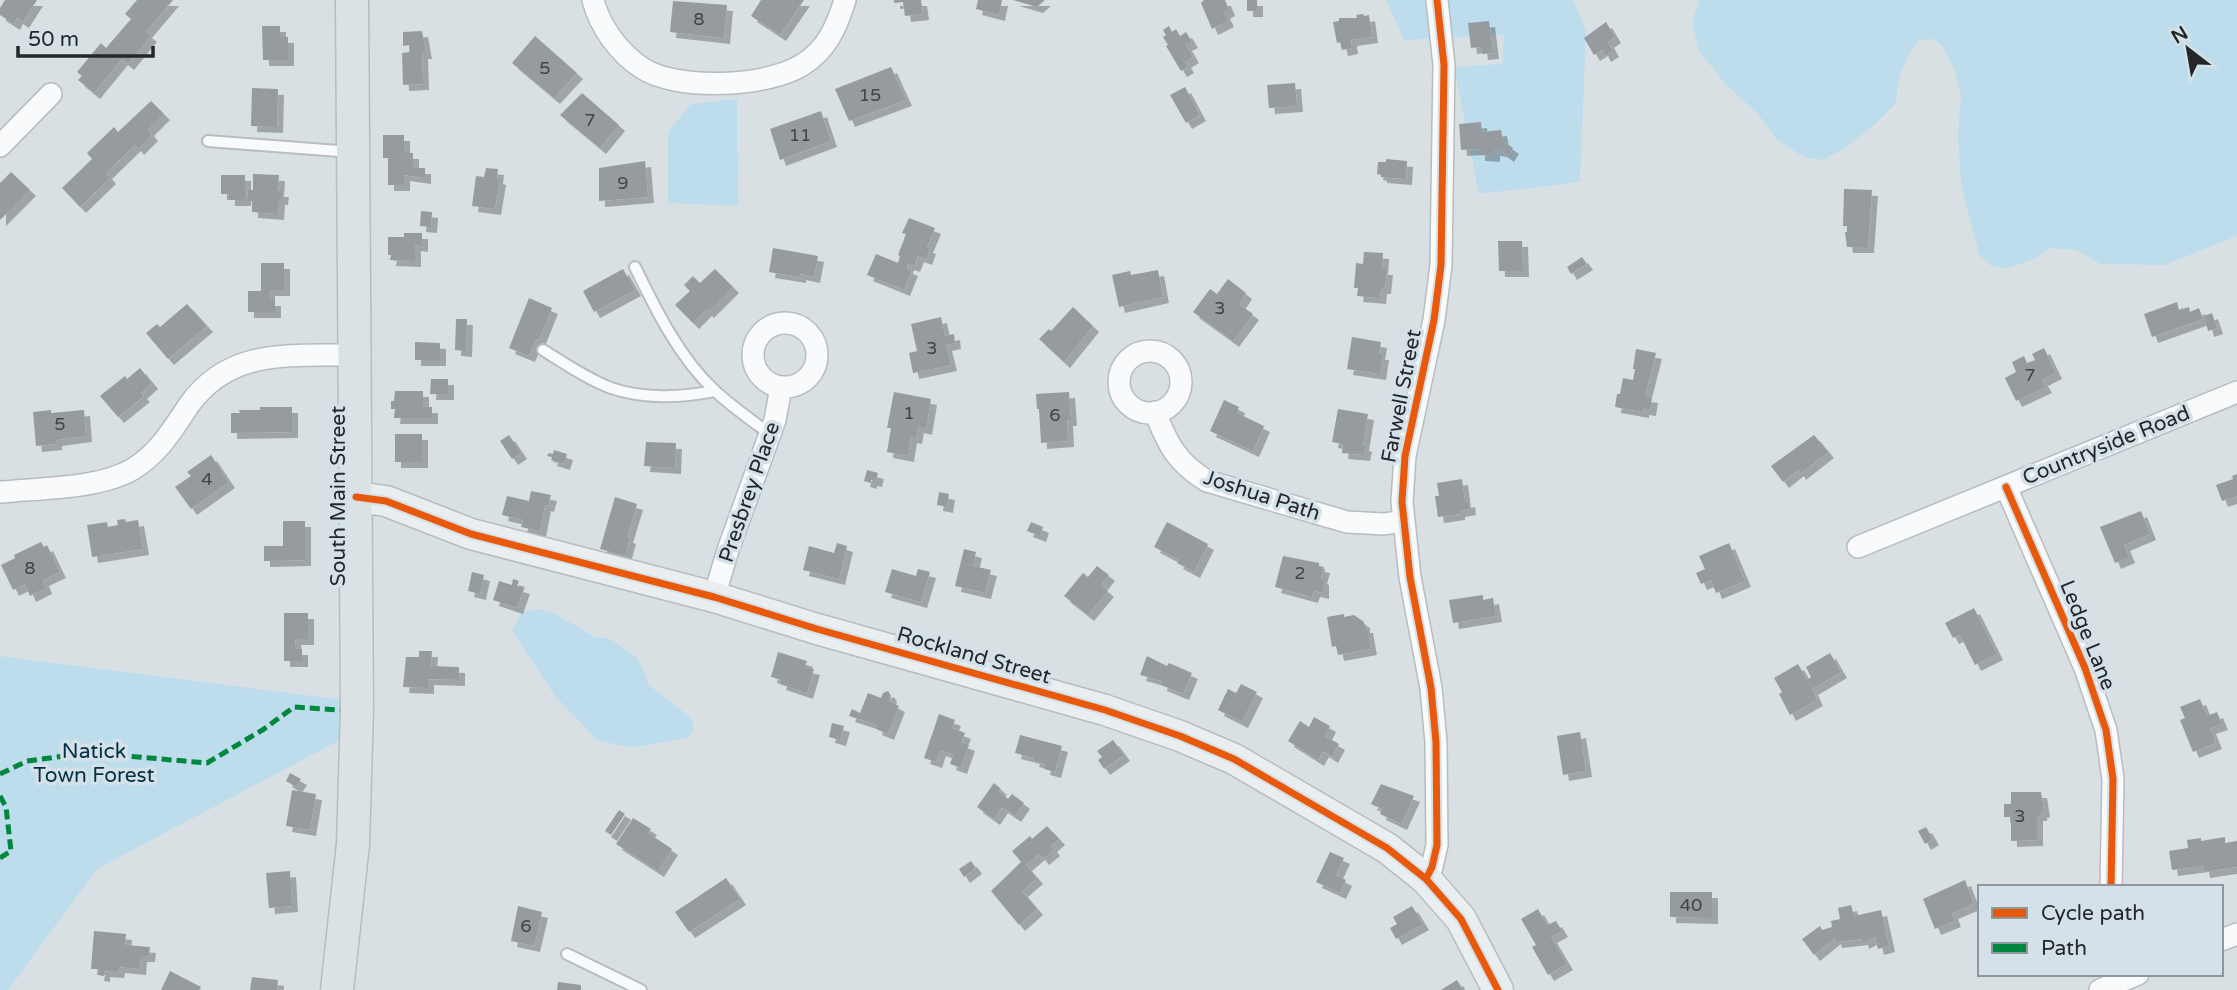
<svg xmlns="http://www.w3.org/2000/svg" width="2237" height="990" font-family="'Varela Round',sans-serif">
	<defs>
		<filter id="shadow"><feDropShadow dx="6" dy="6" stdDeviation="0" flood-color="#0004"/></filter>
	</defs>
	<rect width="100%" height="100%" fill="#d9e0e4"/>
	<path fill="#beddec" d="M1386 0H1573L1586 31 1580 182 1479 194 1454 67 1502 64 1504 35 1404 40Z
		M1699 0H2237V236L2165 265 2101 264 2076 250 2050 248 2032 260 2005 269 1991 266 1979 254 1961 184 1958 136 1961 95 1955 71 1942 46 1933 39 1919 40 1910 53 1900 75 1895 104 1872 127 1845 148 1823 160 1804 157 1776 139 1758 114 1725 84 1698 49 1692 23Z
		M737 99 738 206 668 203V132L691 104Z
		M539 609 554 613 595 637 611 639 638 659 649 685 691 718 694 729 687 738 631 748 597 740 555 696 512 631 522 612Z
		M0 656 343 700 340 740 97 869 8 990H0Z"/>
	<path fill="#959b9e" filter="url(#shadow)" d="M5 0H37L23 22 17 18 14 24 0 15V8Z
		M137 0H173L146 32 151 36 128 64 122 59 94 93 78 80 82 76 77 72 101 43 106 48 131 19 125 14Z
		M761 0H804L780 35 751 16Z
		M894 0H921L923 14 905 16 903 2 894 3Z
		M978 0H1002L999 15 976 9Z
		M1013 0H1045L1037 7Z
		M1204 0H1225L1229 10 1224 13 1228 21 1212 29 1201 3Z
		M1247 0H1257V11H1247Z
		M673 1 727 5 724 38 670 32Z
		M1363 14 1364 16 1369 15 1372 37 1351 40 1352 48 1342 50 1340 42 1337 43 1333 22 1339 21V18H1357L1356 15Z
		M1489 21 1493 53 1482 54 1481 47 1471 48 1468 23Z
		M1606 22 1615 37 1608 42 1613 51 1605 56 1602 50 1594 55 1584 38Z
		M262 26H280V37H288V60H263Z
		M1169 26 1172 32 1176 29 1180 36 1186 32 1192 42 1186 45 1193 57 1185 62 1188 67 1181 71 1166 46 1168 45 1163 37 1166 35 1163 30Z
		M422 31 426 53H422L423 84 403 85 402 53 410 52V45L403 46V32Z
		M535 36 577 73 554 98 512 63Z
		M891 67 906 100 849 121 835 89Z
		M1295 83 1297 106 1269 108 1267 85Z
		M1185 87 1200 115 1186 123 1170 95Z
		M252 88 278 89 277 127 251 126Z
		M582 93 619 125 600 148 560 115Z
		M151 101 164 114 148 130 152 135 138 149 135 145 106 173 110 178 80 207 62 188 92 159 87 153 114 127 118 132Z
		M821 111 831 141 780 160 770 129Z
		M1481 122 1482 132 1501 130 1503 141 1513 148 1508 156 1501 151 1494 150V156L1479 155V149L1461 150 1459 124Z
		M383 135H404V153H413V168H425V178L404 175V185H388V158H383Z
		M1386 159 1407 161 1406 179 1381 177V175L1377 174 1378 162H1386Z
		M645 161 648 197 599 201V168Z
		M486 168 498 169 497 178 500 179 495 209 472 206 476 176 484 177Z
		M11 172 30 190 0 220V183Z
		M253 174 279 175 278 191H283L282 199H279L278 214 252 212V201H247L248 190H253Z
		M221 175H245V200H229V194H221Z
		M1844 189 1872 190 1868 247H1847L1845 232H1847V226H1843Z
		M421 211 432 212 431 227 420 226Z
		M909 218 935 228 927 247 930 248 926 259 918 256 914 266 908 264 907 268 912 270 904 290 867 275 876 254 898 263 900 256 898 255 906 234 902 233Z
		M404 233H422V246L415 245V261L390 260 391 255H388V237H404Z
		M1498 241H1522L1523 271H1499Z
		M773 248 818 256 814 277 800 274V277L769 272Z
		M1364 252 1383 253 1382 269H1387L1385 288H1381L1380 298 1357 296 1358 288H1354L1356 263 1363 264Z
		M1582 257 1587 264 1571 274 1567 267Z
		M261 263H284V290H269V300H275V312H248V291H261Z
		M623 269 635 290 594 312 583 291Z
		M715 269 733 287 708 312 706 310 693 323 675 305 690 291 684 285 693 276 700 283Z
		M1158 270 1163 297 1119 307 1112 275 1130 271 1131 275Z
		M1228 279 1246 293 1239 304 1253 314 1233 341 1193 312 1210 289 1217 294Z
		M529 298 552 308 539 340 536 339 529 356 509 348Z
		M2177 302 2179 310 2189 307 2190 312 2199 308 2203 319 2152 337 2144 314Z
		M187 304 207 326 168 359 146 333 157 324 160 327Z
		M1073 307 1093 326 1064 362 1039 339 1049 329 1051 331Z
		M2212 313 2217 328 2208 331 2204 316Z
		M941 317 945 336 954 334 955 343 946 345 951 365 913 373 909 353 917 351 911 324Z
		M456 319H467L466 351 455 350Z
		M1352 337 1381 342 1379 354H1383L1380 374 1347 369Z
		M415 342 440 343V360H415Z
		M2044 348 2056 373 2042 380 2046 387 2016 401 2005 378 2016 372 2012 362 2024 356 2027 363 2035 360 2032 354Z
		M1636 349 1656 353 1645 396 1652 397 1650 410 1643 409V412L1615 407 1617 394H1620L1623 378 1633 380 1635 369H1633Z
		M140 368 152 383 141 393 144 396 118 417 100 396 125 376 127 379Z
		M431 379H448V394H430Z
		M395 391H423V407H432V418H394L395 409H391V401H394Z
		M894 392 931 399 926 429 918 427 916 438 911 437 908 456 887 452 891 428H887Z
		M1069 392 1071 420H1067L1068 441 1041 443 1039 409H1037L1036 394Z
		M1224 400 1239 407 1237 413 1264 426 1253 451 1210 431Z
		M260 407H292V432L231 433V413H240L239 410H260Z
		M1338 409 1368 414 1363 445 1366 446 1364 455 1342 453 1343 444 1332 442Z
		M51 410V413L84 410 86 436 56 440V444L36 446 33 412Z
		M395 434H422V462H395Z
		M509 435 521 453 512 459 500 441Z
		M1814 435 1828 452 1800 474 1798 470 1783 482 1771 466Z
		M646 442 676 443 675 468 644 466Z
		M554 450 567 454 564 464 551 460 552 457 547 456 549 453 553 454Z
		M211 455 229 482 191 509 175 487 191 476 187 472Z
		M867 470 878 473 876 481 871 480V483L864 481Z
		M2237 474V496L2222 501 2216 485 2233 479 2232 476Z
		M1462 479 1465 502 1469 501 1470 509 1459 511V514L1438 517 1435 496H1439L1437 483Z
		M531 491 551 495 548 506 545 505 540 531 521 527 523 520 502 515 507 496 529 501Z
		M939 492 949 494 947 507 937 505Z
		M615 497 637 504 627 537 630 538 625 556 600 549Z
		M2141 511 2150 534 2124 545 2129 557 2115 563 2100 527Z
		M125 519 126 522 138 520 143 549 92 557 87 525 107 522 108 527 118 525 117 520Z
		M283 521H305V560L264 561V546H283Z
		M1031 522 1043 527 1040 536 1027 531Z
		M1167 522 1208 544 1194 572 1177 563 1179 560 1154 547Z
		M41 542 44 547 47 545 60 572 43 580 46 588 30 596 25 584 13 590 1 565 15 558 14 555Z
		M837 543 847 546 839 579 803 570 809 546 834 553Z
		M1729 543 1745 581 1716 593 1711 580 1701 584 1696 573 1705 569 1699 556Z
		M964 549 976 552 973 566 991 570 985 593 955 586Z
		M1283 556 1319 563V566L1324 567 1321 578 1323 579V593L1314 591 1312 597 1275 587Z
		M1097 566 1109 575 1101 585 1108 591 1088 615 1064 596 1083 573 1088 577Z
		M892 569 916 576 918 569 930 572 921 602 885 592Z
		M472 572 484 575 480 594 468 591Z
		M513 579 519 581 517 586 524 588 517 608 493 600 499 581 512 585Z
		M1483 595V600L1493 598 1496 616 1453 623 1449 600Z
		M1974 608 1997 654 1975 665 1960 635 1953 638 1945 623Z
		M284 613H308V639H295L296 649H302V661H284Z
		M1344 614V617L1354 615 1364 622V627H1367L1371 649 1338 655 1336 646 1332 647 1327 617Z
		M419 651H432L431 666 459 667V680L428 679V688L403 687 406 657H419Z
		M778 652 807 661 805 667 814 669 807 693 780 684 781 680 771 677Z
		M1830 653 1841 672 1812 689 1817 700 1790 715 1779 694 1782 692 1774 678 1798 664 1807 680 1811 677 1806 667Z
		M1147 656 1167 666 1169 663 1192 673 1183 694 1161 685 1162 681 1140 675Z
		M1241 684 1257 692 1242 722 1218 710 1228 689 1236 693Z
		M888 691 891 696 889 701 899 706 888 734 876 729 877 725 849 716 852 709 860 713 868 693 881 698 883 693Z
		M2200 699 2207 716 2217 712 2222 724 2210 728 2216 743 2193 752 2180 720 2185 718 2180 707Z
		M939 714 955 720 952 728 965 733 961 742 969 745 961 768 950 764 953 755 940 750 936 762 924 758Z
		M1314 717 1330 726 1325 736 1339 744 1332 757 1323 751 1318 760 1288 741 1300 721 1309 727Z
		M832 723 844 726 840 740 829 737Z
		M1580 732 1586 771 1563 775 1557 736Z
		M1020 735 1062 746 1055 772 1044 769 1045 764 1033 761 1034 758 1015 753Z
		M1113 740 1124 755 1104 769 1098 760 1102 757 1097 751Z
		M290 773 301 779 296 787 286 781Z
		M994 783 1001 789 999 791 1008 799 1012 794 1024 803 1015 816 1002 807 994 819 977 807Z
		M1381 784 1414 796 1401 824 1380 814 1382 809 1371 804Z
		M292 790 316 794 310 830 286 826Z
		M2011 792H2041L2044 811 2041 812V815H2037V840L2011 841V817H2004V804H2011Z
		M619 810 625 814 611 835 605 831Z
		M633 818 651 829 648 833 672 849 658 871 616 844Z
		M1047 826 1059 839 1051 846 1054 850 1043 859 1039 854 1026 865 1037 878 1022 891 1037 909 1019 925 991 891 1021 862 1012 851 1030 836 1032 839Z
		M1926 827 1933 839 1925 844 1918 831Z
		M2225 837V843L2237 841V867L2204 872 2203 866 2172 870 2169 851 2188 848 2187 840 2201 838V841Z
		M1330 852 1344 858 1336 875 1346 880 1340 893 1316 882Z
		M971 861 976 868 964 877 959 869Z
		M290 871 292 906 269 908 266 873Z
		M726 878 740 899 689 932 675 912Z
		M1965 880 1974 904 1952 913 1955 921 1935 929 1923 899Z
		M1670 892H1712V918L1670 917Z
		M1851 905 1854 916 1881 910 1889 946 1878 949 1875 937 1863 943 1862 939 1836 942 1835 938 1814 955 1802 939 1820 926 1822 930 1832 927 1831 921 1840 919 1838 908Z
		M518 906 542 912 534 946 511 941Z
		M1412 906 1423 924 1396 939 1390 928 1397 924 1393 917Z
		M1538 909 1547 925 1556 921 1562 931 1551 937 1567 964 1548 975 1532 947 1536 945 1521 919Z
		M94 931 126 934 125 945 150 947 149 956H141L140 969 119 967 118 972 104 971V976L98 975 99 969H91Z
		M170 971 201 987 199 990H161Z
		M252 977 278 980 277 990H250Z
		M1457 980 1463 990H1441Z
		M558 982 581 985V990H557Z"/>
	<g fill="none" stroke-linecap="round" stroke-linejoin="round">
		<defs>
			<path id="lane" d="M208 141 352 152
				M635 267C656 310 679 357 714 390 731 406 751 420 770 434
				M543 350C564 363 587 379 611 388 643 399 681 398 714 391
				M567 954 641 990"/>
			<path id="street" d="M593 0C600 27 619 53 642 68 677 91 767 87 802 65 827 50 837 26 845 0
				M0 146 51 94
				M753 355a32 32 0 1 1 64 0a32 32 0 1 1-64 0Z
				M1119 382a31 31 0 1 1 62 0a31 31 0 1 1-62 0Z
				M1155 412C1168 445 1177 463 1207 481L1347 522 1384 524 1403 521
				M2006 487 2085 668 2106 730 2113 779 2111 887
				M2 492C42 488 99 489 133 469 159 453 173 429 189 405 230 347 292 356 355 355
				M1858 547 2237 392
				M714 597 728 550 775 420 781 387
				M1426 879 1432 867 1437 845 1436 742 1431 688 1410 577 1402 502 1405 456 1434 320 1441 265 1444 65 1437 0
				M2221 940 2237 934
				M2100 990 2138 974"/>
			<path id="secondary" d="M356 497 386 501 471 534 714 597 817 629 1105 710 1180 736 1234 759 1387 848 1426 879 1461 919 1498 990"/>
			<path id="primary" d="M337 990 353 844 357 710 352 0"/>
		</defs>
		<use href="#lane" stroke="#b7bcbf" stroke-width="14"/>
		<use href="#street" stroke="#b7bcbf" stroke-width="24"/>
		<use href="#secondary" stroke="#b7bcbf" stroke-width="33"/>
		<use href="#primary" stroke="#b9bcbe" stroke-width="35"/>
		<use href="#lane" stroke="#f9fafb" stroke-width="10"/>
		<use href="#street" stroke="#f9fafb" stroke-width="21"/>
		<use href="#secondary" stroke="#e9eef0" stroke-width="30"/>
		<use href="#primary" stroke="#dae2e6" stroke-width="32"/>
		<path stroke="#00873e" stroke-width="5" stroke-dasharray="10 5" stroke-linecap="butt" d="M0 774 27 761 65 756H127L207 763 264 729 294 707 340 710
			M0 796 6 807 11 851 0 858"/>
		<defs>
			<path id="cycleway" d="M2006 487 2085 668 2106 730 2113 779 2111 887
				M356 497 386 501 471 534 714 597 817 629 1105 710 1180 736 1234 759 1387 848 1426 879 1461 919 1498 990
				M1426 879 1432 867 1437 845 1436 742 1431 688 1410 577 1402 502 1405 456 1434 320 1441 265 1444 65 1437 0"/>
		</defs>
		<use href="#cycleway" stroke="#d5e1e8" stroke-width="11"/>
		<use href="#cycleway" stroke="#e8590c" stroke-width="7"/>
	</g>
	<g text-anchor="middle" stroke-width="7" stroke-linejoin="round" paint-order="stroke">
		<g font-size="18" fill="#404446">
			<text x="699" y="25">8</text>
			<text x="545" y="74">5</text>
			<text x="870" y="101">15</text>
			<text x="590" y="126">7</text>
			<text x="800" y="141">11</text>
			<text x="623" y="189">9</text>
			<text x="1220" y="314">3</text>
			<text x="932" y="354">3</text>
			<text x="2030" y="381">7</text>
			<text x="909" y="419">1</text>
			<text x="1055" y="421">6</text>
			<text x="60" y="430">5</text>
			<text x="207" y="485">4</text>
			<text x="30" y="574">8</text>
			<text x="1300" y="579">2</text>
			<text x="2020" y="822">3</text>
			<text x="1691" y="911">40</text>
			<text x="526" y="932">6</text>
		</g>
		<g font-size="21" fill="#232729" stroke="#d5e1e8">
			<text transform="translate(1401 396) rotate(-79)" y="7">Farwell Street</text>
			<text transform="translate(2106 445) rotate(-22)" y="7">Countryside Road</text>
			<text transform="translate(749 492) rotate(-71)" y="7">Presbrey Place</text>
			<text transform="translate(1262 495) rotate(18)" y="7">Joshua Path</text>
			<text transform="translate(338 496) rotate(-90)" y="7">South Main Street</text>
			<text transform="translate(2088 635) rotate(68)" y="7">Ledge Lane</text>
			<text transform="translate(974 655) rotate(16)" y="7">Rockland Street</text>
		</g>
		<g font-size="21" fill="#003143" stroke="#d5e1e8">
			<text x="94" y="758">Natick<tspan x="94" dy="24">Town Forest</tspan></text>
		</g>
	</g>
	<rect x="1978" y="885" width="245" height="91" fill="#d5e1e8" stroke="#8e979c" stroke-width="2"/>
	<rect x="1992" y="908" width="35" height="10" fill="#e8590c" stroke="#8e979c" stroke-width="2"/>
	<text x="2041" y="920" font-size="21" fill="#232729">Cycle path</text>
	<rect x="1992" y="943" width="35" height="10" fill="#00873e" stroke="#8e979c" stroke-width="2"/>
	<text x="2041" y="955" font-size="21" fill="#232729">Path</text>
	<g transform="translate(2188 49) rotate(329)" stroke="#d5e1e8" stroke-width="5" paint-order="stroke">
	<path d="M0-5L12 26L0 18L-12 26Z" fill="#232729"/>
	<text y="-10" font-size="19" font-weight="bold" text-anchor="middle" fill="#232729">N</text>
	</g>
	<path d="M18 46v10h135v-10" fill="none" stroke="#232729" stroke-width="3.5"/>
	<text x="28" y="46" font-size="21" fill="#232729" stroke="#d5e1e8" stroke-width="5" paint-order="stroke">50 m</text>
</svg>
